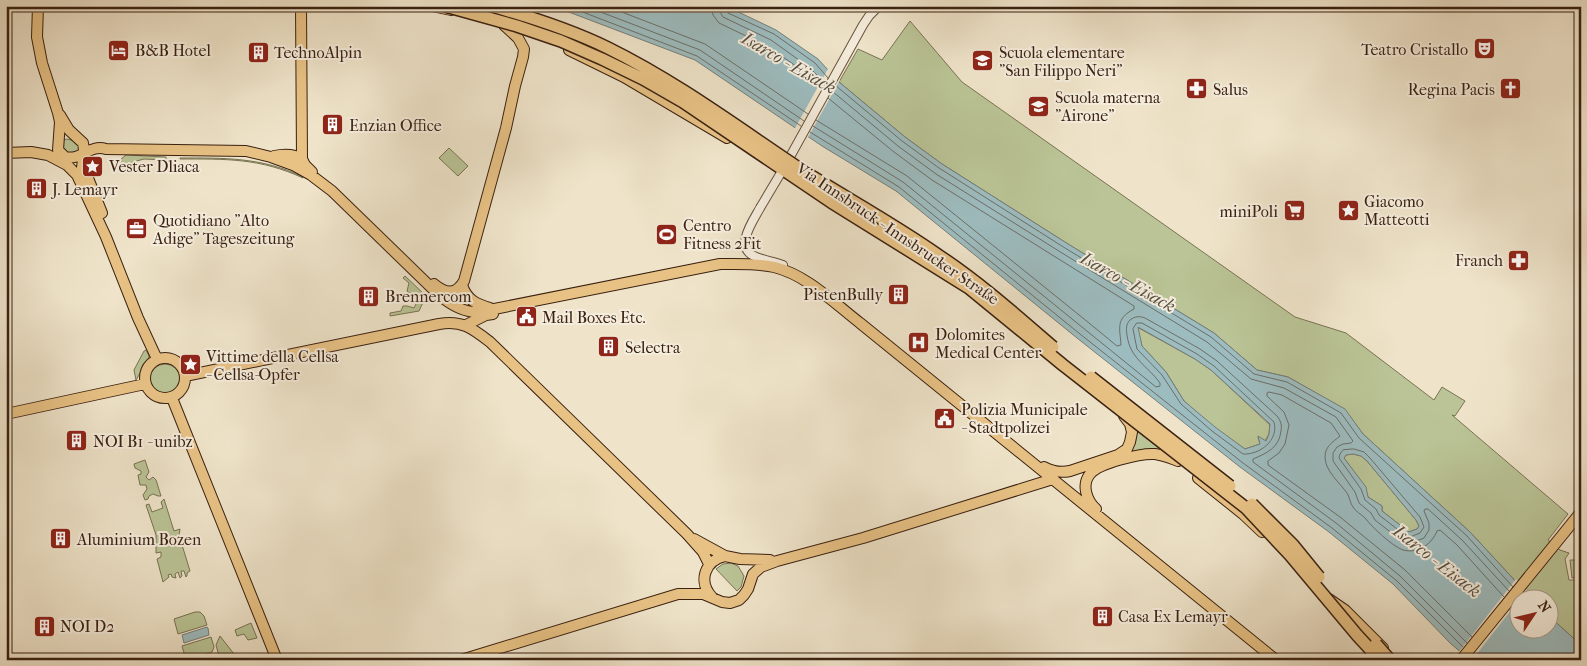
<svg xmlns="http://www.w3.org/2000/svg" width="1587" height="666" font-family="'IM FELL French Canon',serif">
	<rect width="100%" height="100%" fill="#efe4ca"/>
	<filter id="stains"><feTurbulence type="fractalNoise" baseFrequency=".004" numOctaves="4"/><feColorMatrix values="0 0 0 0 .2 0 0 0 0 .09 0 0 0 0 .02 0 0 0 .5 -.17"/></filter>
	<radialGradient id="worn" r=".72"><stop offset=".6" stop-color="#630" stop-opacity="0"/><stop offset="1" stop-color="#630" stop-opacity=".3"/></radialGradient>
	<path fill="#bac496" stroke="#7a7254" d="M910 21 962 82 1295 317 1346 333 1434 400 1442 387 1465 401 1455 416 1452 415 1568 514 1548 540 1560 550 1569 553 1565 559 1569 580H1581V645L1550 617V598H1531L1470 532 1363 434 1344 409 1288 377 1257 370 1214 333 1068 244 942 164 905 137 839 82 858 49 882 60Z
		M67 139 75 141 81 148 78 154H66L61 144 63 140Z
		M449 148 468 166 458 176 439 158Z
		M126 155 166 157V160L144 159 122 165 121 159Z
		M180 158C224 158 262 157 303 177V178C260 158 226 159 180 159Z
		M405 276 426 296 419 311 390 316V313L401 311 403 306H407L414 308 419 298 417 296 414 297 407 291 409 283 403 278Z
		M1137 327 1195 359 1211 370 1270 425 1269 434 1265 441 1258 437 1260 444 1245 449 1215 428 1184 401 1166 372 1142 346Z
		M146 350 149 356 148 360 136 380 134 370 144 351Z
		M150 379a15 15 0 1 1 30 0a15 15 0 1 1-30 0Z
		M1135 429 1167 454 1128 455C1136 444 1137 442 1135 429Z
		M1353 454 1361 456 1367 461 1416 520 1419 526 1417 529 1409 532 1382 511V506L1368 497 1365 487 1344 458 1346 455Z
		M145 460 149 472 146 477 149 480 153 477 156 480 161 496H158L153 494 149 496 148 499 145 500 143 495 147 489 146 485H140L138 475 141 474V471L135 468 134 464Z
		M164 499 174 531 180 529 179 535 190 571 187 573V576L186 577 184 571H181L182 576 180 578 178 572 175 574 176 578 172 577 171 574 168 575 169 577 163 582 157 559 161 557V552L156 553V535L146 505 149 504 152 512 163 508 161 502Z
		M1570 560H1581V577L1572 578Z
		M731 563 738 566 744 576 741 587 737 591 716 569 723 564Z
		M195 612H200L204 616 207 625 178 634 174 619Z
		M251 623 257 638 248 640 244 634 237 636 235 630Z
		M220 636 234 654 236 659 220 660 216 645Z
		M211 637 214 647 212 652 191 660H186L182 646Z"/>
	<path fill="#9dbcbf" stroke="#757e79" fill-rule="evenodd" d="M553 6H726L776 30 818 59 839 82 905 137 942 164 1068 244 1214 333 1257 370 1288 377 1345 409 1363 434 1470 532 1531 598H1520V628H1550V617L1581 645V660H1470L1450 643 1393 584 1329 532 1240 467 1077 338 896 191 822 146 695 60ZM1138 327 1195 359 1211 370 1270 424 1269 434 1266 441 1258 436 1260 444 1245 449 1215 427 1184 401 1166 372 1142 346ZM1353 454 1361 456 1367 461 1416 520 1419 526 1417 529 1409 532 1382 511V506L1368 497 1366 487 1344 458 1346 455Z
		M207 627 208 628 209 635 184 643 182 635Z"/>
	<path fill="#efe4ca" d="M829 67 840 80 807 139 794 130Z
		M1516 579 1527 591 1520 598 1519 600 1472 660H1466L1458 653Z"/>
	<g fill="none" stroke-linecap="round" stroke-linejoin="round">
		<path stroke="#6c6e68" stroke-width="1" d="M567 6 697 56 801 126
			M585 6 700 50 804 121
			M606 6 705 44 808 114
			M711 6 713 15 719 23 767 46 806 73 821 90
			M719 6 720 12 723 17 771 40 810 68 825 83
			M725 6 726 10 728 13 774 34 815 63 828 78
			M835 85 902 141 939 168 1065 248 1211 337 1254 374 1287 382 1341 413 1359 438 1467 536 1513 587
			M832 91 898 146 936 174 1062 253 1207 342 1251 379 1284 388 1336 417 1353 441 1351 443 1343 444 1337 447 1333 453V461L1355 492 1359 503 1371 513 1375 520 1402 541 1411 543 1424 538 1429 530V523L1424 511 1425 509H1428L1462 540 1509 591
			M816 120 907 176 1089 323 1117 346 1121 345C1120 328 1115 319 1134 309V306L932 180 894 152 828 98
			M813 126 903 182 1156 387 1160 386V383C1147 365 1130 359 1127 335 1126 329 1126 324 1130 320 1135 316 1140 316 1145 318L1200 349 1217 361 1277 416C1281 421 1282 425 1281 431 1279 448 1267 453 1253 459V462L1336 523 1400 576 1467 643
			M810 132 899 187 1080 334 1243 463 1332 528 1397 581 1463 647
			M1137 323H1142L1197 354 1214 366 1274 422C1279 440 1260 455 1243 454L1212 431 1181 404 1162 375 1137 349 1133 329Z
			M1354 449 1364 452 1370 458 1420 517 1424 527 1420 533 1410 537 1406 536 1379 515 1376 509 1365 500 1361 489 1339 458 1340 454 1343 450Z
			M1472 637 1405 570 1340 517 1268 465V461L1279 453 1285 444 1289 425 1284 412 1267 396V393L1269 392 1282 395 1331 423 1340 436C1333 442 1325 446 1325 457 1325 471 1340 483 1347 493 1350 498 1350 503 1353 507 1356 512 1361 514 1365 518 1372 527 1392 546 1403 550 1418 554 1432 544 1437 531L1440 530 1457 545 1504 597"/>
		<defs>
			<path id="minor" d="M786 164 863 25 869 16 879 6
				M760 208C753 221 733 248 756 257 764 260 774 262 783 265"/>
			<path id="major" d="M38 6 37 37 42 63 58 113 60 122 58 150 65 157C82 161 89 144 106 149L246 151 271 157 293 165 311 175 332 191 439 295C451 305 464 313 479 312L720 264C738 264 756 263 774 267 807 275 834 303 860 323L1276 660
				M301 6 302 159 305 165 312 172
				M432 6 451 10
				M569 50 624 77 727 138
				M60 115 69 130 83 143 84 150 82 168 88 185
				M6 153 31 152 48 155 67 165 77 175 106 237 138 318 157 359
				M274 156C283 154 294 154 302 159
				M88 178 102 213
				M434 284C446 294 456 295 464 281L506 128 515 86 523 57 524 49 518 38 504 25
				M462 285C467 300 476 304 490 308
				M466 325 486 315 493 314
				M145 378a20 20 0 1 1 40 0a20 20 0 1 1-40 0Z
				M185 376 439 324C462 320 472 328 490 342L687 534 703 552 709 564
				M172 398 277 660
				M6 414 145 384
				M1044 467C1053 472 1060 473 1070 471L1118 455 1127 449 1130 442 1132 432 1130 424 1124 416
				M1198 478 1243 514 1262 532
				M1096 509C1087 501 1081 485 1090 474 1099 463 1141 453 1155 454 1163 455 1170 458 1178 461
				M694 539 725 556 740 559 770 560
				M712 597C698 582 704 561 725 556
				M1329 599 1345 610 1383 648
				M461 660 678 594H703L722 602 730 603 739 600 744 595 748 589 753 574 761 567 777 561 863 538 1053 479
				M1461 660 1581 512"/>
		</defs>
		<use href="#minor" stroke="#67523f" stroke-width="10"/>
		<use href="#major" stroke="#3a2111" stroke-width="12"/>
		<use href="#minor" stroke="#f5eddd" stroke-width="8"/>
		<use href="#major" stroke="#e8c285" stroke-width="10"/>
		<defs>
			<path id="minor-bridge" d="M760 208 785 166"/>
			<path id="highway-bridge" d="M445 6 517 26 561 41 602 59 643 79 683 102 831 202 969 288 1063 365 1246 508 1290 555 1357 635 1380 660
				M491 6C531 17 571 30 608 48 677 82 737 127 800 169 846 198 894 224 938 255 979 282 1016 315 1053 347
				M1091 377 1230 486
				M1252 504 1293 545 1319 577
				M1376 644 1390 660"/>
		</defs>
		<use href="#minor-bridge" stroke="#67523f" stroke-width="10" stroke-linecap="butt"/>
		<use href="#highway-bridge" stroke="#3a2111" stroke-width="14" stroke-linecap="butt"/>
		<use href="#minor-bridge" stroke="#f5eddd" stroke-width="8"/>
		<use href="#highway-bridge" stroke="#e8c285" stroke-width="11"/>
	</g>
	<defs>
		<symbol id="theatre-square" viewBox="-11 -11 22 22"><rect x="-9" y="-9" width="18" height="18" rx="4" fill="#8f2418" stroke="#f5eddd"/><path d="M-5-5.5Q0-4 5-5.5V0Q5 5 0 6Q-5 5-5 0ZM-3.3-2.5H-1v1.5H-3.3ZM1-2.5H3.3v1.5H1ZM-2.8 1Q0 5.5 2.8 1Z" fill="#fff"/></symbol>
		<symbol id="hotel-square" viewBox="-11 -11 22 22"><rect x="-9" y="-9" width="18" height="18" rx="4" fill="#8f2418" stroke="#f5eddd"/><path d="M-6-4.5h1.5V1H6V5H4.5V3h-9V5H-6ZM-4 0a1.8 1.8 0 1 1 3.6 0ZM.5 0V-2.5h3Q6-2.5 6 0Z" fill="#fff"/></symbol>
		<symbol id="building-square" viewBox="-11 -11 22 22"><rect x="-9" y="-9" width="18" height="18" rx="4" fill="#8f2418" stroke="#f5eddd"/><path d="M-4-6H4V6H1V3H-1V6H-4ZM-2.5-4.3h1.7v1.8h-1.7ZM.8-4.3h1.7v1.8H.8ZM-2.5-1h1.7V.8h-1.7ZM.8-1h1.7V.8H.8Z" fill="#fff"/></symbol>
		<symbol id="school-square" viewBox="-11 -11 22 22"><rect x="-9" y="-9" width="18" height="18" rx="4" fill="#8f2418" stroke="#f5eddd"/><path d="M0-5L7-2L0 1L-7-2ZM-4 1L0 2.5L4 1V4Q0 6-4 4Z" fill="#fff"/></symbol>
		<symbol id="pharmacy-square" viewBox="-11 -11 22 22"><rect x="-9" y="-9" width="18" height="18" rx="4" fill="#8f2418" stroke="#f5eddd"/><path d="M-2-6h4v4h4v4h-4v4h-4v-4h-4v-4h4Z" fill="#fff"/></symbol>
		<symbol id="church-square" viewBox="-11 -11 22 22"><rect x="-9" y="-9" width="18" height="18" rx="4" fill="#8f2418" stroke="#f5eddd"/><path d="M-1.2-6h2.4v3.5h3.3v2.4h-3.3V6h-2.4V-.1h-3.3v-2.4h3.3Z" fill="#fff"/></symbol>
		<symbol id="sight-square" viewBox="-11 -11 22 22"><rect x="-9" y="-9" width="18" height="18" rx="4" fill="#8f2418" stroke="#f5eddd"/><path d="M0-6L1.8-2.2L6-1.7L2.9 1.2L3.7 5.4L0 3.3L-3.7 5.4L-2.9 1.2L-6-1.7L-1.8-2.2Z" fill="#fff"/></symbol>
		<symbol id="supermarket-square" viewBox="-11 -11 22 22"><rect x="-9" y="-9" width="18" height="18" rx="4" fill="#8f2418" stroke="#f5eddd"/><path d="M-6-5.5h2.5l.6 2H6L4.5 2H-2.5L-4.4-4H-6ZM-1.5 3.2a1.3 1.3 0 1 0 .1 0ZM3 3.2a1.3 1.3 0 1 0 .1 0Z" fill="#fff"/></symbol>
		<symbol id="office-square" viewBox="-11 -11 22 22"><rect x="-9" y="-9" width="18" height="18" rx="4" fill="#8f2418" stroke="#f5eddd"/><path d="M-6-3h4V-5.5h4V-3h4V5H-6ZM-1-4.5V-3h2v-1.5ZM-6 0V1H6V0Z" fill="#fff"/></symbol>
		<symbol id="stadium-square" viewBox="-11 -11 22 22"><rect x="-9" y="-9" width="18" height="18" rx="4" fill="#8f2418" stroke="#f5eddd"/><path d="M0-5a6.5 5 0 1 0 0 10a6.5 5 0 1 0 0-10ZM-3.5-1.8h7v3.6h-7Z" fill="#fff"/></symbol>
		<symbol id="civic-square" viewBox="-11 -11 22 22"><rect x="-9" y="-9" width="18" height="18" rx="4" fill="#8f2418" stroke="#f5eddd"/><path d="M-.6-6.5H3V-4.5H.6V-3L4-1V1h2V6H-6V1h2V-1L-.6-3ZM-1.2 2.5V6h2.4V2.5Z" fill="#fff"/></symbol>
		<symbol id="hospital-square" viewBox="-11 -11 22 22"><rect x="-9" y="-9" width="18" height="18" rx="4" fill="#8f2418" stroke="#f5eddd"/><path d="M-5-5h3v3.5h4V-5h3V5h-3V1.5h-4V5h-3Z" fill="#fff"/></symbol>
	</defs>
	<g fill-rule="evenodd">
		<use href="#theatre-square" x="1472" y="36" width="25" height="25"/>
		<use href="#hotel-square" x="106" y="38" width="25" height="25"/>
		<use href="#building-square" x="246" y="40" width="25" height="25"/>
		<use href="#school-square" x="970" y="48" width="25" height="25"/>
		<use href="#pharmacy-square" x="1184" y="76" width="25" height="25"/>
		<use href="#church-square" x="1498" y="76" width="25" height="25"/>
		<use href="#school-square" x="1026" y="94" width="25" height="25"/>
		<use href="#building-square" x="320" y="112" width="25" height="25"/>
		<use href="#sight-square" x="80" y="154" width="25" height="25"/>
		<use href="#building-square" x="24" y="176" width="25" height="25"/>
		<use href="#sight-square" x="1336" y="198" width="25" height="25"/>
		<use href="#supermarket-square" x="1282" y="198" width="25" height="25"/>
		<use href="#office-square" x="124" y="216" width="25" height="25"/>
		<use href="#stadium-square" x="654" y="222" width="25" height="25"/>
		<use href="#pharmacy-square" x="1506" y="248" width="25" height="25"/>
		<use href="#building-square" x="886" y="282" width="25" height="25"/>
		<use href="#building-square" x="356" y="284" width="25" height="25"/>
		<use href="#civic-square" x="514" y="304" width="25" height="25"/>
		<use href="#hospital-square" x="906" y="330" width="25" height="25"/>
		<use href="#building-square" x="596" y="334" width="25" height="25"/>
		<use href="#sight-square" x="178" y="352" width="25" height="25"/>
		<use href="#civic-square" x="932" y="406" width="25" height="25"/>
		<use href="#building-square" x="64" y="428" width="25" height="25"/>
		<use href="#building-square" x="48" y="526" width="25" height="25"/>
		<use href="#building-square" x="1090" y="604" width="25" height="25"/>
		<use href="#building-square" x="32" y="614" width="25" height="25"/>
	</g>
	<g text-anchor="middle" stroke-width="4" stroke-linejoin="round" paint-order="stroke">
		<g font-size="16" fill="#3a2111" stroke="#f5eddd" text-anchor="start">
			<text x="1468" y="55" text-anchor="end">Teatro Cristallo</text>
			<text x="135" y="56">B&amp;B Hotel</text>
			<text x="274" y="58">TechnoAlpin</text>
			<text x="999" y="58">Scuola elementare<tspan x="999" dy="18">"San Filippo Neri"</tspan></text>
			<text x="1213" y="95">Salus</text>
			<text x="1495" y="95" text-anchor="end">Regina Pacis</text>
			<text x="1055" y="103">Scuola materna<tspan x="1055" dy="18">"Airone"</tspan></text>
			<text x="349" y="131">Enzian Office</text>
			<text x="109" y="172">Vester Dliaca</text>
			<text x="52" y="195">J. Lemayr</text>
			<text x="1364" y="207">Giacomo<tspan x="1364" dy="18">Matteotti</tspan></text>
			<text x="1278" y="217" text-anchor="end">miniPoli</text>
			<text x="153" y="226">Quotidiano "Alto<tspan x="153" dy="18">Adige" Tageszeitung</tspan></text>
			<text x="683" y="231">Centro<tspan x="683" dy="18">Fitness 2Fit</tspan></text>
			<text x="1503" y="266" text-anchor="end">Franch</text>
			<text x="883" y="300" text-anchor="end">PistenBully</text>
			<text x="385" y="302">Brennercom</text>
			<text x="542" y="323">Mail Boxes Etc.</text>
			<text x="935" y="340">Dolomites<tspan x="935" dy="18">Medical Center</tspan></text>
			<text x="625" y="353">Selectra</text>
			<text x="206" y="362">Vittime della Cellsa<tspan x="206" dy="18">- Cellsa-Opfer</tspan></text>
			<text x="961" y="415">Polizia Municipale<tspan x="961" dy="18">- Stadtpolizei</tspan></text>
			<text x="93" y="447">NOI B1 - unibz</text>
			<text x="77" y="545">Aluminium Bozen</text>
			<text x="1118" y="622">Casa Ex Lemayr</text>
			<text x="60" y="632">NOI D2</text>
		</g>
		<g font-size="16" fill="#3a2111" stroke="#f5eddd">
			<text transform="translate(898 233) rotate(34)" y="6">Via Innsbruck - Innsbrucker Straße</text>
		</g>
		<g font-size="18" font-style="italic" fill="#585045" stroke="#f5eddd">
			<text transform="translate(789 63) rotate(30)" y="6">Isarco - Eisack</text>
			<text transform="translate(1128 282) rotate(29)" y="6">Isarco - Eisack</text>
			<text transform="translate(1437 561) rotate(38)" y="6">Isarco - Eisack</text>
		</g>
	</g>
	<rect width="1587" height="666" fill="none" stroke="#efe4ca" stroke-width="25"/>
	<rect x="8" y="8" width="1572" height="651" fill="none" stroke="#3a2111" stroke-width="2.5"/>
	<rect x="12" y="12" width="1562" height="641" fill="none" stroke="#3a2111"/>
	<g transform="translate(1534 614) rotate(55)"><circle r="24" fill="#f5eddd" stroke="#aa9b8b"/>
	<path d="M0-4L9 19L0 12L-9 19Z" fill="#8f2418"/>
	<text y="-8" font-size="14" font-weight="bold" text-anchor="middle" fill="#3a2111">N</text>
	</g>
	<rect width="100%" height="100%" filter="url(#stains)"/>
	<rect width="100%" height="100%" fill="url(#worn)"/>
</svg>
